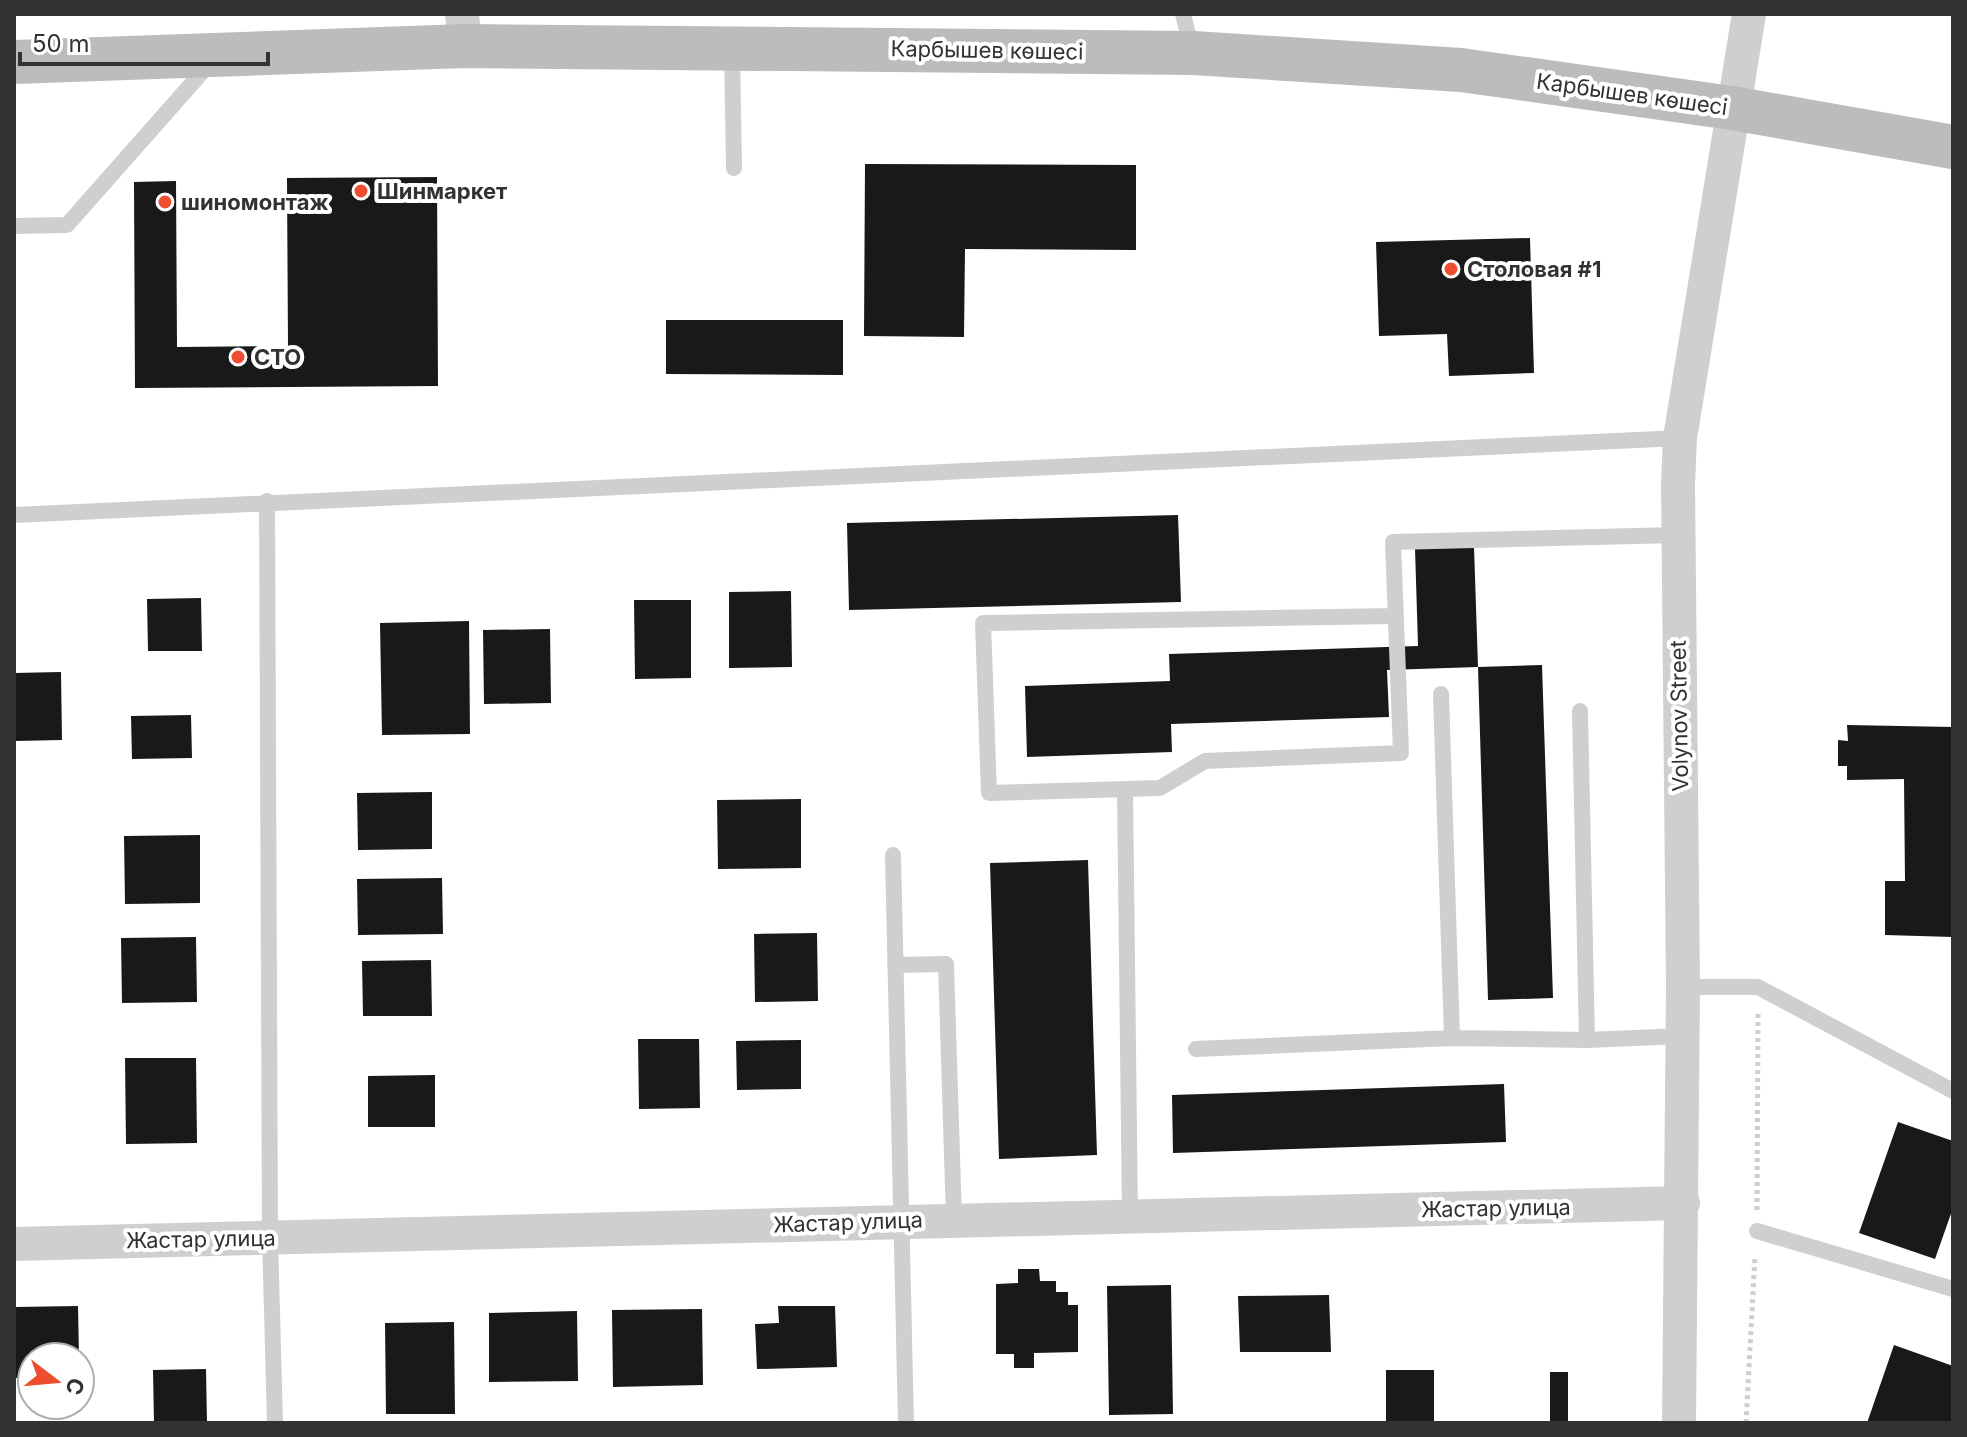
<svg xmlns="http://www.w3.org/2000/svg" width="1967" height="1437" font-family="Inter,sans-serif">
	<rect width="100%" height="100%" fill="#fff"/>
	<path fill="#191919" d="M865 164 1136 165V250L965 249 964 337 864 336Z
		M437 177 438 386 135 388 134 182 176 181 177 347 288 346 287 178Z
		M1530 238 1534 373 1449 376 1447 334 1379 336 1376 242Z
		M666 320H843V375L666 374Z
		M1178 515 1181 602 849 610 847 523Z
		M1474 547 1478 667 1387 670 1389 717 1171 724 1172 752 1027 757 1025 686 1170 681 1169 654 1418 646 1415 548Z
		M791 591 792 667 729 668V592Z
		M201 598 202 651H148L147 599Z
		M634 600H691V678L635 679Z
		M469 621 470 734 382 735 380 623Z
		M550 629 551 703 484 704 483 630Z
		M1542 665 1553 998 1488 1000 1478 667Z
		M61 672 62 740 14 741V673Z
		M191 715 192 758 132 759 131 716Z
		M1847 725 1953 727V937L1885 935V881H1905L1904 779 1847 780V766H1838V740L1848 741Z
		M432 792V849L358 850 357 793Z
		M801 799V868L718 869 717 800Z
		M200 835V903L125 904 124 836Z
		M1088 860 1097 1155 999 1159 990 863Z
		M442 878 443 934 358 935 357 879Z
		M817 933 818 1001 755 1002 754 934Z
		M196 937 197 1002 122 1003 121 938Z
		M431 960 432 1016H363L362 961Z
		M638 1039H699L700 1108 639 1109Z
		M801 1040V1089L737 1090 736 1041Z
		M125 1058H196L197 1143 126 1144Z
		M435 1075V1127H368V1076Z
		M1504 1084 1506 1142 1173 1153 1172 1095Z
		M1898 1122 1953 1141V1208L1935 1259 1859 1233Z
		M1018 1269H1039L1040 1281H1056V1292H1068V1305H1078V1352L1034 1353V1368H1014V1354H996V1284L1018 1283Z
		M1171 1285 1173 1414 1109 1415 1107 1286Z
		M1329 1295 1331 1352H1240L1238 1296Z
		M78 1306 79 1357H32V1378H14V1307Z
		M778 1306H835L837 1367 757 1369 755 1324 779 1323Z
		M702 1309 703 1385 613 1387 612 1310Z
		M577 1311 578 1381 489 1382V1313Z
		M454 1322 455 1414H386L385 1323Z
		M1894 1345 1953 1366V1423H1867Z
		M206 1369 207 1423H154L153 1370Z
		M1386 1370H1434V1423H1386Z
		M1550 1372H1568V1423H1550Z"/>
	<g fill="none" stroke-linecap="round" stroke-linejoin="round">
		<path stroke="#cfcfcf" stroke-width="5" stroke-dasharray="4 4" stroke-linecap="butt" d="M1757 1210 1758 1012
			M1746 1423 1755 1256"/>
		<path stroke="#cfcfcf" stroke-width="16" d="M1183 14 1192 51
			M732 51 734 168
			M14 226 67 225 211 62
			M267 501 270 1237 275 1423
			M14 515 1680 438
			M1395 616 983 623 989 793 1160 788 1205 761 1401 753 1393 542 1676 535
			M1441 694 1452 1038
			M1580 711 1587 1040
			M1125 789 1130 1217
			M893 855 906 1423
			M895 965 946 964 954 1219
			M1683 987H1758L1953 1091
			M1196 1049 1452 1038 1587 1040 1682 1036
			M1757 1231 1953 1289"/>
		<path stroke="#cfcfcf" stroke-width="34" d="M462 14 465 46
			M14 1244 1683 1203
			M1679 1423 1683 987 1678 484 1680 438 1749 14"/>
		<path stroke="#bcbcbc" stroke-width="44" d="M14 62 465 46 1193 53 1461 70 1732 108 1953 147"/>
	</g>
	<g fill="#ee4e30" stroke="#fff" stroke-width="3">
		<circle cx="361" cy="191" r="8"/>
		<circle cx="165" cy="202" r="8"/>
		<circle cx="1451" cy="269" r="8"/>
		<circle cx="238" cy="357" r="8"/>
	</g>
	<g text-anchor="middle" stroke-width="8" stroke-linejoin="round" paint-order="stroke">
		<g font-size="22" fill="#323232" stroke="#fff">
			<text transform="translate(987 50) rotate(1)" y="8">Карбышев көшесі</text>
			<text transform="translate(1632 94) rotate(8)" y="8">Карбышев көшесі</text>
			<text transform="translate(1679 716) rotate(-91)" y="8">Volynov Street</text>
			<text transform="translate(1496 1208) rotate(-1)" y="8">Жастар улица</text>
			<text transform="translate(848 1222) rotate(-2)" y="8">Жастар улица</text>
			<text transform="translate(201 1239) rotate(-1)" y="8">Жастар улица</text>
		</g>
		<g font-size="22" font-weight="bold" fill="#323232" stroke="#fff" text-anchor="start">
			<text x="377" y="199">Шинмаркет</text>
			<text x="181" y="210">шиномонтаж</text>
			<text x="1467" y="277">Столовая #1</text>
			<text x="254" y="365">СТО</text>
		</g>
	</g>
	<rect width="1967" height="1437" fill="none" stroke="#323232" stroke-width="32"/>
	<g transform="translate(56 1381) rotate(106)"><circle r="38" fill="#ffffff" stroke="#adadad" stroke-width="2"/>
	<path d="M0-6L14 30L0 20L-14 30Z" fill="#ee4e30"/>
	<text y="-12" font-size="22" font-weight="bold" text-anchor="middle" fill="#323232">С</text>
	</g>
	<path d="M20 52v12h248v-12" fill="none" stroke="#323232" stroke-width="4"/>
	<text x="32" y="52" font-size="24" fill="#323232" stroke="#ffffff" stroke-width="6" paint-order="stroke">50 m</text>
</svg>
